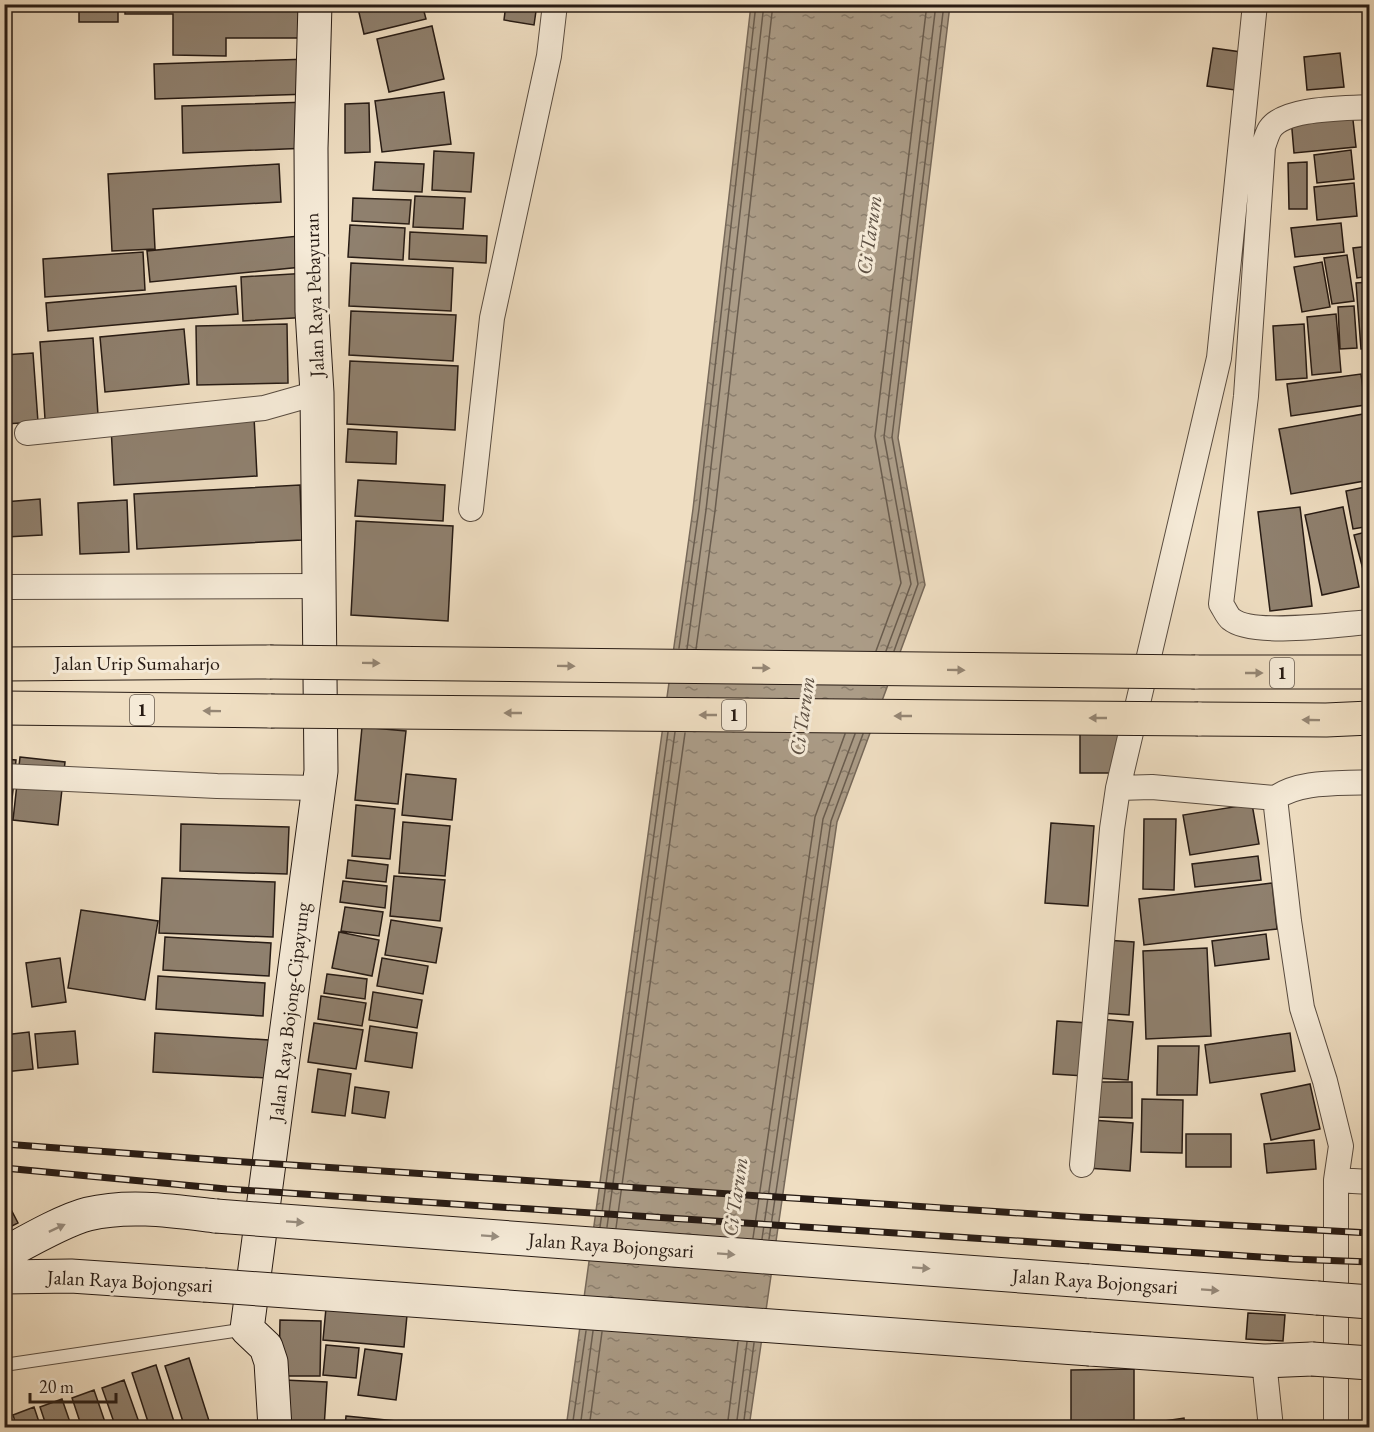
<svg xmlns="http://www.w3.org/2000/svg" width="1374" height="1432" font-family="'EB Garamond',serif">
	<defs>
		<pattern id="water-ripples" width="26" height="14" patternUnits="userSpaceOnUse" patternTransform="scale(1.5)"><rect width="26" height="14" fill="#ab9c87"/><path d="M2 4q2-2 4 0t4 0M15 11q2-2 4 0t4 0" fill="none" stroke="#8b7e6d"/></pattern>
	</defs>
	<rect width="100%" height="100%" fill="#efdec2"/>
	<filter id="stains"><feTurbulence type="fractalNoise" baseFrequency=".00333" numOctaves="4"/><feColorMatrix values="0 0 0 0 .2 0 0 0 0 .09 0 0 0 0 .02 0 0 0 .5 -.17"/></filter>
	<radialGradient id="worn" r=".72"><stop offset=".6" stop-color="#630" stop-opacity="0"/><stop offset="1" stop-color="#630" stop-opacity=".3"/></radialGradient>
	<path fill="url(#water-ripples)" stroke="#766859" stroke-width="1.5" d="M751 5H950L898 438 925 585 837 822 749 1427 566 1428 693 509Z"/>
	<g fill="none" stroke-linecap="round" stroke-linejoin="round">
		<path stroke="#695c4e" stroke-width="1.5" d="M679 648 699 509 756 4
			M687 649 706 510 764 4
			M696 649 715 511 773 4
			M876 651 901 583 875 436 927 4
			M886 651 911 584 884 437 936 4
			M894 651 918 584 892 437 944 4
			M600 1227 668 732
			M607 1227 675 732
			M616 1228 685 733
			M753 1238 815 817 845 734
			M762 1239 823 819 855 734
			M769 1239 831 821 863 734
			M572 1428 586 1331
			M580 1428 593 1331
			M589 1428 602 1332
			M727 1428 738 1342
			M736 1428 747 1342
			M743 1428 754 1343"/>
	</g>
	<path fill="#8f806e" stroke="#271b14" stroke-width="1.5" d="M79 4H118V22H79Z
		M125 4H313V38H226V56L173 55V14H125Z
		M357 4H422L426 19 364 34Z
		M506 4H537L534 25 504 20Z
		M432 26 444 79 389 92 377 39Z
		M1213 48 1241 52 1235 90 1207 86Z
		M1340 53 1344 87 1307 90 1304 57Z
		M310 59 311 94 155 99 154 64Z
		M444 92 451 144 382 152 375 101Z
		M308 102 309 148 183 153 182 106Z
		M369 103 370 152 345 153V104Z
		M1352 111 1356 147 1294 153 1291 118Z
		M1370 114V213H1366L1362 115Z
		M1351 150 1354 179 1317 183 1314 155Z
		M434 151 474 153 471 192 432 190Z
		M375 162 424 164 422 192 373 190Z
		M1307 162V209H1289L1288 163Z
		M279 164 281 202 153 209 155 249 112 251 108 174Z
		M1354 183 1357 216 1317 220 1314 187Z
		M415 196 465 198 463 229 413 227Z
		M353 198 411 200 409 224 352 221Z
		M1341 223 1344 252 1295 257 1291 228Z
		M350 225 405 228 403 260 348 257Z
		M410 232 487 236 486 263 409 259Z
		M299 236 302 267 150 282 147 251Z
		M1370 246V276L1357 278 1353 248Z
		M143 252 145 290 45 297 43 259Z
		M1347 255 1354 301 1332 304 1324 258Z
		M1322 262 1330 307 1302 312 1294 267Z
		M351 263 453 268 451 311 349 306Z
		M309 273 311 317 243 321 241 277Z
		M1370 282V348L1361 349 1356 283Z
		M236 286 238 314 48 331 46 303Z
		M1354 306 1357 348 1340 349 1338 307Z
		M351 311 456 315 453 361 349 355Z
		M1336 314 1341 372 1312 375 1307 317Z
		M287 324 288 383 197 385 196 326Z
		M1304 324 1307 378 1276 380 1273 326Z
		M184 329 189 384 105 392 100 337Z
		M93 338 98 415 45 419 40 342Z
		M33 353 38 422 4 424V355Z
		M350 361 458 366 455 430 347 424Z
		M1361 374 1365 405 1291 416 1287 384Z
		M1369 413 1370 480 1291 494 1279 429Z
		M254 417 257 476 114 485 111 426Z
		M348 429 397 432 396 464 346 462Z
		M358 480 445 485 443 521 355 516Z
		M300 485 302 540 137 549 134 494Z
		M1370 486V526L1353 529 1346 491Z
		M40 499 42 535 6 537 4 502Z
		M127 500 129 552 80 554 78 503Z
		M1300 507 1312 606 1270 611 1258 512Z
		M1343 507 1359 587 1322 595 1305 515Z
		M356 521 453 526 448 621 351 615Z
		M1370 531V584L1367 585 1354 535Z
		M362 727 406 731 398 804 355 800Z
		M1119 732V773H1080V733Z
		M20 757 65 762 58 825 13 820Z
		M4 759 16 760 10 819 4 818Z
		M406 774 456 779 452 820 402 815Z
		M1252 804 1259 844 1190 855 1183 815Z
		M356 805 395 809 390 859 352 856Z
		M1144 819H1176L1174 890 1143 889Z
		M403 822 450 826 445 876 399 873Z
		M1051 823 1094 826 1088 906 1045 903Z
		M181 824 289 827 287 874 180 871Z
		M1258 856 1261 880 1195 887 1192 864Z
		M348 860 388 865 386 882 346 878Z
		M394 876 445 880 440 921 390 916Z
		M162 878 275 882 273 937 159 933Z
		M343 881 387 886 385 908 340 902Z
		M1272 883 1277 929 1144 945 1139 899Z
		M345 907 383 912 379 936 341 931Z
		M81 910 158 921 145 1000 68 988Z
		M391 920 442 928 436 963 385 955Z
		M339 932 379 940 372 976 332 968Z
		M1266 934 1269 959 1215 966 1212 941Z
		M165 937 271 943 269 976 163 970Z
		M1105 940 1134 942 1129 1015 1100 1013Z
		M1207 948 1211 1036 1146 1039 1143 951Z
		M60 958 66 1002 32 1007 26 963Z
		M382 958 428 966 423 994 377 986Z
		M327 974 367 979 365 999 324 993Z
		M158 976 265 983 263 1016 156 1009Z
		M373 992 422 1000 417 1028 369 1020Z
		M321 996 366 1003 362 1026 318 1019Z
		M1099 1019 1133 1022 1128 1080 1095 1078Z
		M1057 1021 1089 1023 1085 1076 1053 1074Z
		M314 1023 363 1030 356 1069 308 1062Z
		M370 1026 417 1033 412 1068 365 1061Z
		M75 1031 78 1064 38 1068 35 1034Z
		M29 1032 33 1069 4 1072V1035Z
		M155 1033 269 1040 267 1078 153 1072Z
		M1290 1033 1295 1071 1210 1083 1205 1045Z
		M1158 1046H1199L1197 1095H1157Z
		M318 1069 351 1074 345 1116 312 1112Z
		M1095 1082H1132V1118L1094 1117Z
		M1310 1084 1320 1129 1271 1140 1261 1094Z
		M355 1087 389 1092 385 1118 352 1113Z
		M1142 1099 1183 1100 1182 1153 1141 1152Z
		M1091 1120 1133 1123 1130 1171 1087 1168Z
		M1186 1134H1231V1167H1186Z
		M1314 1140 1316 1169 1267 1173 1264 1144Z
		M4 1196 18 1223 4 1230Z
		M326 1308 407 1315 404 1347 323 1340Z
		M1248 1313 1285 1315 1283 1341 1246 1339Z
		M280 1320 321 1321 320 1376H279Z
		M326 1345 359 1348 356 1378 323 1375Z
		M365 1349 402 1354 396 1400 358 1395Z
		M189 1358 211 1427 209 1428H185L165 1366Z
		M156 1365 176 1428H150L132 1373Z
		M1134 1369V1420L1071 1421V1370Z
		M124 1380 141 1428H116L102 1388Z
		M284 1380 327 1382 324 1428H281Z
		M94 1390 107 1428H82L72 1398Z
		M62 1399 72 1428H47L40 1407Z
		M34 1407 41 1428H17L13 1415Z
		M346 1416 406 1422 405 1428H345Z
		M1184 1418 1185 1428H1116Z"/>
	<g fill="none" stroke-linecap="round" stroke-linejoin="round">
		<defs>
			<path id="lane" d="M4 1365 247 1329"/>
			<path id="street" d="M1370 107C1345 109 1285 107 1270 129 1267 134 1265 141 1263 147L1246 396 1221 604C1224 608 1227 616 1231 619 1252 637 1341 624 1370 622
				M27 433 264 408 317 393
				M471 509 492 318 549 56 555 4
				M4 587 319 586
				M4 776 217 786 319 788
				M1118 788 1152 787 1275 798
				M1082 1165 1112 829 1118 788 1219 358 1255 4
				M1336 1180 1370 1182
				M1264 1361 1271 1428
				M1336 1428V1180L1341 1146 1325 1081 1302 1008 1289 921 1275 798C1301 780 1339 784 1370 782"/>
			<path id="secondary" d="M4 1254C26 1242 64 1220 88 1214 129 1204 174 1211 216 1216
				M4 1277 71 1276 204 1285
				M1088 1281 1317 1298
				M1090 1349 1264 1361 1312 1359
				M275 1428 271 1362 266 1347 247 1329 321 771 317 393 312 311 311 148 315 4"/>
			<path id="highway" d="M4 664 270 662
				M1195 672H1370
				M4 708 271 711
				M1198 719 1326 720 1370 718"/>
		</defs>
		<use href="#lane" stroke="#594c40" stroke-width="14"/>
		<use href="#street" stroke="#594c40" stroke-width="26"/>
		<use href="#secondary" stroke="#271b14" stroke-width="35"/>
		<use href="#highway" stroke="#271b14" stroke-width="35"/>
		<use href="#lane" stroke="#f5ead7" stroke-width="12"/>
		<use href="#street" stroke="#f5ead7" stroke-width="24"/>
		<use href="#secondary" stroke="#f5ead7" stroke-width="33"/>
		<use href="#highway" stroke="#efdec2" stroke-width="33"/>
		<defs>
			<path id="rail" d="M4 1144 230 1161 1080 1217 1370 1233
				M4 1168 226 1189 1292 1259 1370 1262"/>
		</defs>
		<use href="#rail" stroke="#271b14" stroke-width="7"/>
		<use href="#rail" stroke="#f5ead7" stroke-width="4.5" stroke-dasharray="14" stroke-linecap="butt"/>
		<defs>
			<path id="secondary-bridge" d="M216 1216 1088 1281
				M204 1285 1090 1349
				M1317 1298 1370 1302
				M1312 1359 1370 1363"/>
			<path id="highway-bridge" d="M270 662 1195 672
				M271 711 1198 719"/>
		</defs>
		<use href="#secondary-bridge" stroke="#271b14" stroke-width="35" stroke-linecap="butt"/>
		<use href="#highway-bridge" stroke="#271b14" stroke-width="35" stroke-linecap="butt"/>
		<use href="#secondary-bridge" stroke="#f5ead7" stroke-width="33"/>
		<use href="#highway-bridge" stroke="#efdec2" stroke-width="33"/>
	</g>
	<defs><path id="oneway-solid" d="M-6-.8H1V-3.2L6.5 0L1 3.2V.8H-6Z" transform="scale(1.5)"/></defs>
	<g fill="#958674">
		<use href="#oneway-solid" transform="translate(371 663) rotate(1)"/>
		<use href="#oneway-solid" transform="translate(566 666) rotate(1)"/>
		<use href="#oneway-solid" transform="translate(761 668) rotate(1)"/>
		<use href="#oneway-solid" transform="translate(956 670) rotate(1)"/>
		<use href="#oneway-solid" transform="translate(1254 673)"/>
		<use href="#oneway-solid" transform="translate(212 711) rotate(-179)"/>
		<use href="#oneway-solid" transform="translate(513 713) rotate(-180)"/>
		<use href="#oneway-solid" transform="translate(708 715) rotate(-180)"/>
		<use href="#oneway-solid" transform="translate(903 716) rotate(-180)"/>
		<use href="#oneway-solid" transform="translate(1098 718) rotate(-180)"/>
		<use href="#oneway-solid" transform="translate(1311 720) rotate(-179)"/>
	</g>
	<g fill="#988d7f">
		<use href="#oneway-solid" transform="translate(295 1222) rotate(4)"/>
		<use href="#oneway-solid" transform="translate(57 1228) rotate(-25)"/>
		<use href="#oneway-solid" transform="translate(490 1236) rotate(4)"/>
		<use href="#oneway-solid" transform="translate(726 1254) rotate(4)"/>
		<use href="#oneway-solid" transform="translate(921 1268) rotate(4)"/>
		<use href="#oneway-solid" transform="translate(1210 1290) rotate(4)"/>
	</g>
	<g text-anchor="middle" stroke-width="6" stroke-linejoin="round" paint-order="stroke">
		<g fill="#f5ead7" stroke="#65594e" stroke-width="1.5">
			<rect x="1270" y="658" width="24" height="30" rx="4.5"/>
			<rect x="130" y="695" width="24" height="30" rx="4.5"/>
			<rect x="722" y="700" width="24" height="30" rx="4.5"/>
		</g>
		<g font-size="18" font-weight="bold" fill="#271b14">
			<text x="1282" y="679">1</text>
			<text x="142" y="716">1</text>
			<text x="734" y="721">1</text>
		</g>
		<g font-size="20" fill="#271b14" stroke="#f5ead7">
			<text transform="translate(314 295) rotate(-92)" y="7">Jalan Raya Pebayuran</text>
			<text x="137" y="670">Jalan Urip Sumaharjo</text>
			<text transform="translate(289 1012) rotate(-83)" y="7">Jalan Raya Bojong-Cipayung</text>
			<text transform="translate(611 1245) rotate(4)" y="7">Jalan Raya Bojongsari</text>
			<text transform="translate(130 1281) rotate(3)" y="7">Jalan Raya Bojongsari</text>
			<text transform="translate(1095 1281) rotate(4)" y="7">Jalan Raya Bojongsari</text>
		</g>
		<g font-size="21" font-style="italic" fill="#5c4f42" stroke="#f5ead7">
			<text transform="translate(869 235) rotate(-82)" y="7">Ci Tarum</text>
			<text transform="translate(802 716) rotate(-82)" y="7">Ci Tarum</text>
			<text transform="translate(735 1197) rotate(-82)" y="7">Ci Tarum</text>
		</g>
	</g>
	<rect width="1374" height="1432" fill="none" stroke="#efdec2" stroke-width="24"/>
	<rect x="6" y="6" width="1362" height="1420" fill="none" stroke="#271b14" stroke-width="3"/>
	<rect x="12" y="12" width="1350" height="1408" fill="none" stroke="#271b14" stroke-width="1.5"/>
	<path d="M30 1393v9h86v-9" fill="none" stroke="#271b14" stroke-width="3"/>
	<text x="39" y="1393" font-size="18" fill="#271b14" stroke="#f5ead7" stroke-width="4.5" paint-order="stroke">20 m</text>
	<rect width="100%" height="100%" filter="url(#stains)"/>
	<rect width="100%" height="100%" fill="url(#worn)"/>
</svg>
